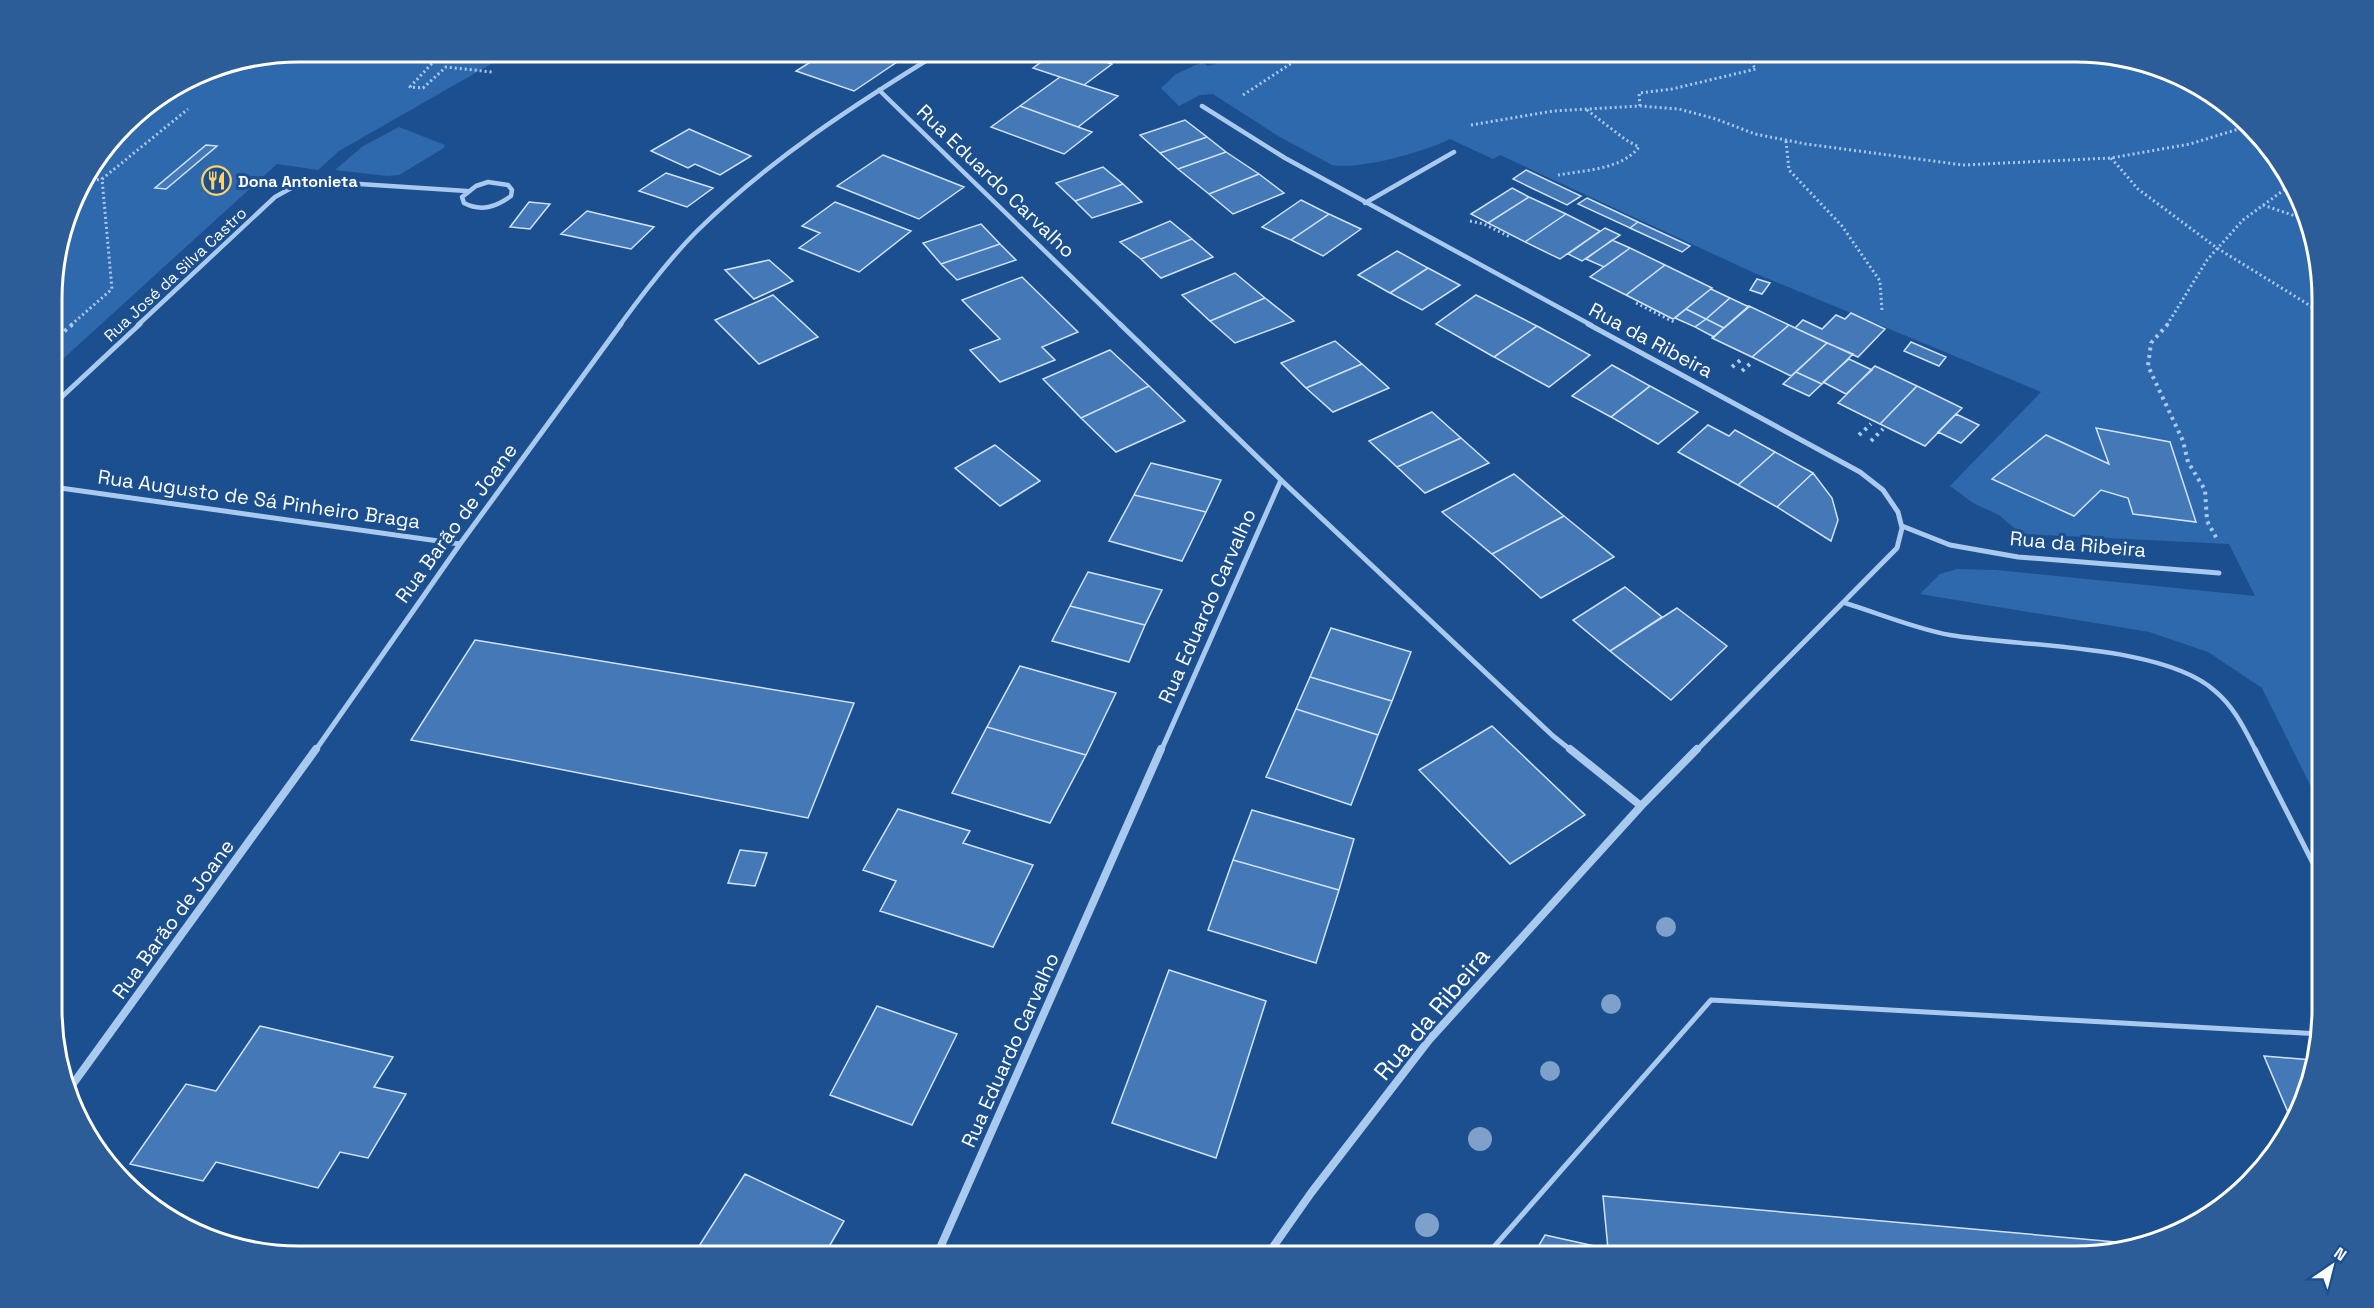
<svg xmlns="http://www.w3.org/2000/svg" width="2374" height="1308" font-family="'Space Grotesk',sans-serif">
	<rect width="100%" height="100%" fill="#1b4f8f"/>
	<path fill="#2e69ad" d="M337 51H514L339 151 318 170 277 164 53 368V267L77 189 135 113 204 70 232 64 330 62Z
		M1251 51H2076L2140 60 2199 84 2281 161 2310 219 2322 282V809L2262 688 2208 652 2149 632 1920 594 1940 574 1957 569 1996 570 2255 596 2229 544 2021 534 1999 515 1973 503 1950 486 2041 392 1752 272 1500 155 1493 159 1450 139C1425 152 1359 170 1332 165L1278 136 1213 94 1200 95 1179 106 1161 88 1176 74 1202 62 1208 66 1222 62 1224 57Z
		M399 127 445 145 444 148 399 175 387 176 335 170 363 146Z"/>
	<path fill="#4478b7" stroke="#cfe3fa" stroke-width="1.5" d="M828 51H863L897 62 854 91 796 71Z
		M863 51H914L897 62Z
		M1056 51H1072L1112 64 1084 85 1033 68Z
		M1060 77 1084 85 1118 96 1078 127 1020 106Z
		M1020 106 1078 127 1092 132 1064 154 991 127Z
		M1185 120 1207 137 1160 153 1140 135Z
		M689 129 751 156 720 175 695 164 688 168 651 151Z
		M1207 137 1226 152 1178 169 1160 153Z
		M206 145 217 146 166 189 155 188Z
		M1226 152 1259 174 1209 194 1178 169Z
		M883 155 964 187 919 219 837 186Z
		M1103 167 1123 184 1075 201 1056 183Z
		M1526 170 1581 196 1567 205 1513 179Z
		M666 173 713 188 687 207 639 191Z
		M1259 174 1284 193 1233 214 1209 194Z
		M1123 184 1142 202 1092 218 1075 201Z
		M1512 188 1529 197 1488 223 1471 214Z
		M1529 197 1566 214 1525 242 1488 223Z
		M1587 198 1638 222 1630 228 1578 204Z
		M1301 200 1329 214 1291 240 1262 227Z
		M529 202 550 204 530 229 510 227Z
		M835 202 911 231 859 272 799 248 820 233 802 226Z
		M587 211 654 227 631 249 561 234Z
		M1329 214 1361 229 1323 256 1291 240Z
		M1566 214 1600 231 1560 259 1525 242Z
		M1170 221 1192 239 1141 259 1120 242Z
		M1638 222 1690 246 1682 252 1630 228Z
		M981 224 1000 244 941 264 923 243Z
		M1605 228 1620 235 1582 261 1568 254Z
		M1192 239 1213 257 1161 278 1141 259Z
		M1612 240 1630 248 1604 267 1586 259Z
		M1000 244 1016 260 957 280 941 264Z
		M1630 248 1665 265 1626 295 1590 277Z
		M1397 251 1428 268 1390 293 1358 275Z
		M769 260 793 281 754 299 725 270Z
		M1665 265 1712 288 1673 319 1626 295Z
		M1428 268 1460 285 1422 310 1390 293Z
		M1235 273 1265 298 1210 321 1182 295Z
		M1022 277 1078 332 1042 347 1055 360 1000 382 970 350 1000 339 962 300Z
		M1757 279 1770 283 1762 294 1750 290Z
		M1711 289 1730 298 1706 319 1686 309Z
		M773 295 818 337 759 364 715 320Z
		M1476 295 1537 326 1494 357 1436 324Z
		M1265 298 1294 321 1235 343 1210 321Z
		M1730 298 1749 307 1724 328 1706 319Z
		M1749 306 1789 325 1752 357 1712 338Z
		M1686 309 1706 319 1695 327 1675 318Z
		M1851 313 1885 329 1858 357 1795 328 1803 320 1822 329 1836 315 1845 319Z
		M1706 319 1724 328 1714 337 1695 327Z
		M1789 325 1827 343 1791 376 1752 357Z
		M1537 326 1590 355 1549 387 1494 357Z
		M1335 341 1362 364 1306 388 1281 363Z
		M1911 342 1946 357 1939 366 1904 351Z
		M1827 343 1853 354 1822 384 1796 372Z
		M1110 350 1149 386 1081 418 1043 379Z
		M1849 359 1872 370 1846 394 1823 382Z
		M1362 364 1389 388 1333 412 1306 388Z
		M1612 365 1650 386 1611 417 1572 396Z
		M1875 366 1917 386 1880 424 1838 403Z
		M1796 372 1822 384 1809 396 1783 384Z
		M1149 386 1185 421 1116 452 1081 418Z
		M1650 386 1698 412 1658 444 1611 417Z
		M1917 386 1962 408 1925 446 1880 424Z
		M1432 412 1461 438 1397 467 1369 441Z
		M1956 414 1979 425 1961 443 1938 432Z
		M1708 425 1729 436 1735 430 1775 452 1738 485 1678 452Z
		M2096 428 2170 442 2196 522 2133 514 2128 498 2101 490 2074 516 1992 479 2046 435 2109 464Z
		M1461 438 1489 463 1425 493 1397 467Z
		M995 445 1040 481 1000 506 955 468Z
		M1775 452 1813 473 1777 507 1738 485Z
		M1151 463 1221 480 1206 512 1134 495Z
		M1813 473 1832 498 1838 520 1831 541 1777 507Z
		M1514 474 1564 516 1492 554 1442 512Z
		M1134 495 1206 512 1182 561 1109 541Z
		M1564 516 1614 557 1541 598 1492 554Z
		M1088 572 1162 590 1145 625 1070 606Z
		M1625 587 1662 617 1610 651 1573 620Z
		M1070 606 1145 625 1129 662 1052 641Z
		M1677 608 1727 646 1671 700 1610 651Z
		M1331 628 1411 652 1392 701 1310 677Z
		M475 640 854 703 808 818 411 740Z
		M1020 666 1116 693 1086 755 987 727Z
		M1310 677 1392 701 1378 735 1296 709Z
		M1296 709 1378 735 1351 805 1266 777Z
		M1492 726 1585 815 1510 864 1419 770Z
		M987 727 1086 755 1050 823 952 793Z
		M898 809 970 831 963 843 1033 865 993 947 880 911 896 881 863 870Z
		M1252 810 1354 839 1339 890 1233 860Z
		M740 850 767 853 755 886 728 883Z
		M1233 860 1339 890 1316 963 1208 930Z
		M1169 970 1266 1001 1216 1158 1112 1123Z
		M877 1006 957 1034 912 1125 830 1095Z
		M260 1026 393 1057 374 1087 406 1094 368 1158 340 1152 318 1188 216 1162 203 1181 130 1164 186 1084 216 1091Z
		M2264 1056 2312 1060 2293 1124Z
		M745 1174 844 1221 823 1257H692Z
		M1603 1196 2150 1245 2091 1256 1683 1257 1608 1249Z
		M1545 1235 1608 1249 1683 1257H1532Z"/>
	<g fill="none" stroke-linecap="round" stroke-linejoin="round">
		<path stroke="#a9c9ee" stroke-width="3" stroke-dasharray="2 3" stroke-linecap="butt" d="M370 51 437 58 410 87 423 88 446 67 492 72
			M1243 95 1310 51
			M1640 106 1639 93 1672 89 1756 69 1742 51
			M1471 125 1553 111 1640 106 1679 109 1716 119 1755 134 1806 144 1963 165 2111 158 2190 144 2245 127
			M1786 141 1789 170 1842 226 1880 281 1882 311
			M2111 158 2138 189 2217 248 2322 313
			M1558 175C1585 170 1621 170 1639 147L1626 140 1587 110
			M82 182 102 179
			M2263 205 2310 221
			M1470 221 1484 224 1510 237
			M1636 303 1676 323
			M71 325 112 289 102 179 188 109
			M2167 325 2207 260 2243 220 2292 184"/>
		<path stroke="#a9c9ee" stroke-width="4" stroke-dasharray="3 4.5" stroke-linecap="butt" d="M2168 324 2151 343 2148 366 2183 441 2188 462 2205 490 2207 521 2217 539
			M53 341 73 324
			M1732 367 1743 358
			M1742 371 1752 362
			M1859 435 1871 424
			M1871 441 1883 429"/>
		<path stroke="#a9c9ee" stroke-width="4.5" d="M1845 603C1878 613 1916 629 1950 635 2020 647 2163 644 2215 691 2235 708 2244 728 2256 751"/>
		<path stroke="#a9c9ee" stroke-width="5" d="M2255 749 2322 881
			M1485 1257 1711 1000 2320 1034"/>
		<path stroke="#a9c9ee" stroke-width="4.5" d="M879 90 1121 325
			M1202 106 1285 158 1591 325
			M488 182 508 185 512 190 511 196C496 207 481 212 464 203L462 197 476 186Z
			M1365 203 1454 152
			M138 325 275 197 293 187 313 181 467 191
			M620 325C644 292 669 259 698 230 770 159 857 103 942 51"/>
		<path stroke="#a9c9ee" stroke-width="5" d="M1120 324 1281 480 1553 736 1572 751
			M1588 324 1860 472 1883 490 1898 512 1902 528 1897 548 1696 751
			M53 405 140 324
			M53 487 460 544
			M1902 526 1950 545 2018 557 2219 573
			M315 751 460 544 621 324
			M1161 751 1281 480"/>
		<path stroke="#a9c9ee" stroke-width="8" d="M1570 749 1641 806
			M70 1088 316 749
			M936 1257 1161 749
			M1266 1257 1311 1193 1429 1040 1641 806 1697 749"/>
	</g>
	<g fill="#7ea0ca">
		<circle cx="1666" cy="927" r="10"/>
		<circle cx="1611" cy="1004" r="10"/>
		<circle cx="1550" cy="1071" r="10"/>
		<circle cx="1480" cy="1139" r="12"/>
		<circle cx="1427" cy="1225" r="12"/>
	</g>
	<defs>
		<symbol id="restaurant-ring" viewBox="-11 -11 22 22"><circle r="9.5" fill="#1b4f8f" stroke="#ffd166" stroke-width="1.5"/><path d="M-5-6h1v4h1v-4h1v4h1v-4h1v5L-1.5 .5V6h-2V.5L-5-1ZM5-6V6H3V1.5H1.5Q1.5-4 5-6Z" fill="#ffd166"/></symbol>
	</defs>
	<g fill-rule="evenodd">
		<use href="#restaurant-ring" x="200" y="164" width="33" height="33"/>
	</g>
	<g text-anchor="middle" stroke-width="6" stroke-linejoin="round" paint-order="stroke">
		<g font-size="16" font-weight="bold" fill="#fff" stroke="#1b4f8f" text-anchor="start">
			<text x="238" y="187">Dona Antonieta</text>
		</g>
		<g font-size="16" fill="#fff" stroke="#1b4f8f">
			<text transform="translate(175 274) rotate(-43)" y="6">Rua José da Silva Castro</text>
		</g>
		<g font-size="20" fill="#fff" stroke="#1b4f8f">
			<text transform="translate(996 181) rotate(44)" y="7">Rua Eduardo Carvalho</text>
			<text transform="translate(1651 340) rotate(28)" y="7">Rua da Ribeira</text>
			<text transform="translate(259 499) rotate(8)" y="7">Rua Augusto de Sá Pinheiro Braga</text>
			<text transform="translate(456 523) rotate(-54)" y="7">Rua Barão de Joane</text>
			<text transform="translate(2078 544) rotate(5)" y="7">Rua da Ribeira</text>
			<text transform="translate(1207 606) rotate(-66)" y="7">Rua Eduardo Carvalho</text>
			<text transform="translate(173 919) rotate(-54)" y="7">Rua Barão de Joane</text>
			<text transform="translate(1010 1050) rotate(-66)" y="7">Rua Eduardo Carvalho</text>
		</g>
		<g font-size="24" fill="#fff" stroke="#1b4f8f">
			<text transform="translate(1432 1014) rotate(-50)" y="8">Rua da Ribeira</text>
		</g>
	</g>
	<path d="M0 0H2374V1308H0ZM299 62H2075A237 237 0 0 1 2312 299V1009A237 237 0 0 1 2075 1246H299A237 237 0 0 1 62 1009V299A237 237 0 0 1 299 62Z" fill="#2d5d98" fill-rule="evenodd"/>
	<path fill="none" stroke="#fff" stroke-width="3" d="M299 62H2075A237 237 0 0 1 2312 299V1009A237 237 0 0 1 2075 1246H299A237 237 0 0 1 62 1009V299A237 237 0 0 1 299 62Z"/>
	<g transform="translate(2332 1266) rotate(35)" stroke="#1b4f8f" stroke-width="4.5" paint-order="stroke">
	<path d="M0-4.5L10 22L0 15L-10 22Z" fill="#ffffff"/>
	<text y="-9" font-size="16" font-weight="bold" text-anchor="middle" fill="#ffffff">N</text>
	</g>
</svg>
